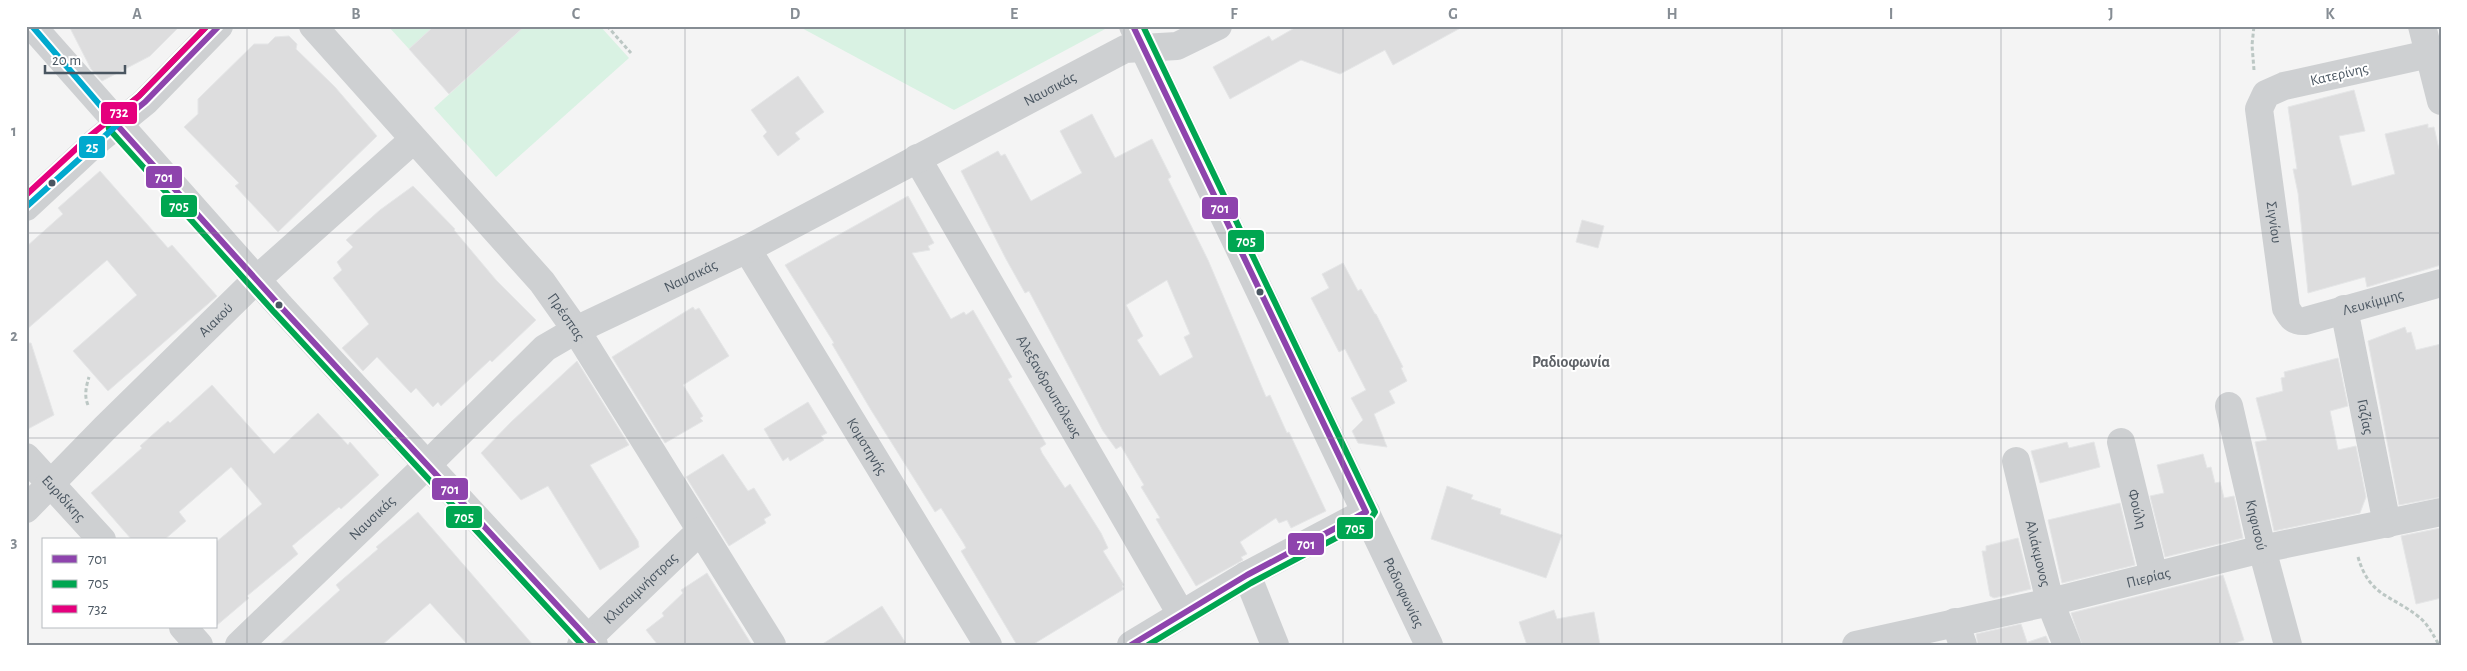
<svg xmlns="http://www.w3.org/2000/svg" width="2467" height="671" font-family="'Alegreya Sans',sans-serif">
	<rect width="100%" height="100%" fill="#f4f4f4"/>
	<path fill="#d9f2e3" d="M388 26H434L409 49Z
		M525 26H600L629 58 496 177 434 108Z
		M798 26H1106L1107 28 954 110Z"/>
	<path fill="#ddddde" stroke="#e5e6e7" fill-rule="evenodd" d="M69 26H180L150 56 102 81 91 69Z
		M434 26H525L449 94 409 49Z
		M1298 26H1464L1393 65 1385 50 1340 74 1301 60 1230 99 1213 67 1269 36 1272 41Z
		M289 36 297 44 296 49 335 87 377 136 278 232 235 186 239 183 184 127 198 114V99L254 44H268L275 37Z
		M798 76 824 112 795 133 800 139 778 156 763 136 767 132 751 110Z
		M2354 90 2365 131 2339 136 2352 186 2395 174 2385 134 2428 124V128L2434 127 2441 158V265L2367 287 2365 277 2308 293 2298 193 2293 169H2297L2288 107Z
		M1092 114 1115 158 1152 139 1171 177 1168 179 1208 260 1266 397 1270 395 1287 433 1289 432 1326 511 1291 528 1287 520 1279 523 1276 518 1240 542 1247 554 1241 557 1243 560 1196 586 1156 519 1160 518 1141 487 1144 485 1121 446 1116 449 1103 431 1029 291 1025 293 1006 259 961 171 998 151 1001 156 1005 154 1031 201 1082 173 1060 131ZM1167 280 1190 334 1184 337 1193 357 1160 376 1137 340 1143 336 1126 305Z
		M100 171 168 248 172 245 217 296 108 391 73 351 137 295 107 260 26 330V247L63 214 58 208Z
		M413 186 455 229 454 230 496 280 536 320 492 362 490 360 441 406 438 402 433 407 416 388 411 393 377 357 363 371 342 348 369 324 333 278 342 270 337 262 353 247 346 240 380 210Z
		M908 196 934 243 928 246 930 250 912 253 951 319 964 312 966 315 973 310 1012 377 1008 379 1046 444 1040 448 1042 453 1065 488 1070 484 1101 533 1108 548 1103 551 1124 585 1122 586 1124 589 1032 645H1017L961 551 966 548 964 544 941 508 935 512 871 410 832 344 834 343 785 265Z
		M1582 220 1604 226 1598 248 1576 242Z
		M1343 263 1358 291 1361 289 1375 314H1376L1403 367 1401 368 1407 381 1389 391 1395 403 1374 414 1387 447 1358 443 1352 431 1363 420 1351 398 1366 390 1345 349 1339 352 1311 298 1329 288 1322 274Z
		M693 307 695 310 699 308 729 356 683 385 703 416 700 418 703 421 665 443 612 357Z
		M2405 327 2407 333 2411 332 2416 350 2441 344V497L2399 505 2368 341Z
		M26 343H31L54 415 26 430Z
		M2338 358 2348 406 2330 411 2338 450 2356 446 2366 497 2360 513 2274 531 2255 442 2267 440 2256 398 2283 391 2281 378 2285 377 2284 372Z
		M577 361 629 445 590 465 638 541 639 547 600 570 548 486 521 500 481 453 511 422Z
		M212 385 274 454 318 413 348 445 350 442 379 475 341 509 339 507 292 546 298 554 247 596 249 598 216 626V542L262 504 231 467 179 512 186 521 164 540H132L91 493 142 448 140 446 168 421 170 423Z
		M808 402 827 433 821 436 824 440 790 461 788 457 783 461 764 429Z
		M2067 442 2069 448 2094 442 2100 467 2040 483 2031 451Z
		M723 454 748 491 754 488 771 515 764 519 766 523 729 546 686 477Z
		M2203 454 2207 468 2211 467 2215 483 2220 482 2224 498 2234 496 2243 538 2165 557 2150 496 2164 493 2157 465Z
		M1447 486 1473 495 1471 499 1501 509 1500 514 1562 535 1546 578 1431 539Z
		M2120 503 2135 565 2062 583 2048 520Z
		M418 512 533 645H468L430 603 382 645H279L340 590 336 585 378 549 376 547Z
		M2441 528V598L2416 604 2401 536Z
		M2018 538 2031 589 1994 598 1990 596 1982 551H1986V546Z
		M707 573 752 645H658L646 630 664 616 662 613 683 593 681 590Z
		M2223 575 2244 640 2230 645H2082L2071 613Z
		M882 606 907 645H821Z
		M1554 610 1557 619 1594 612 1600 645H1527L1519 622Z
		M2021 624 2028 645H1978L1976 634Z
		M2046 636 2050 645H2028V642Z"/>
	<g fill="none" stroke-linecap="round" stroke-linejoin="round">
		<path stroke="#bcc7c4" stroke-width="3" stroke-dasharray="4 2.5" stroke-linecap="butt" d="M607 26 631 53
			M2254 70 2252 45 2254 26
			M88 405C84 396 86 387 89 377
			M2358 557C2370 597 2390 594 2419 617 2427 623 2434 636 2439 645"/>
		<g stroke="#ced0d2" stroke-width="28">
			<path id="s1" d="M313 26 542 282 576 330 772 645"/>
			<path d="M2422 26 2441 101"/>
			<path id="s2" d="M2429 54 2284 86 2266 94 2259 109 2286 308C2291 317 2294 322 2305 321L2441 283"/>
			<path id="s3" d="M917 158 1181 614"/>
			<path id="s4" d="M747 249 988 645"/>
			<path id="s5" d="M2344 309 2387 524"/>
			<path id="s6" d="M2229 406 2262 549 2288 645"/>
			<path id="s7" d="M2121 442 2154 576"/>
			<path id="s8" d="M26 457 102 540"/>
			<path id="s9" d="M2016 461 2050 602 2067 645"/>
			<path id="s10" d="M26 509 105 428 256 280 413 140"/>
			<path d="M1247 575 1275 645"/>
			<path d="M1955 622 1963 645"/>
			<path d="M183 627 199 645"/>
			<path id="s11" d="M239 645 426 466 545 348 576 330 747 249 1125 49 1177 46 1218 26"/>
			<path id="s12" d="M581 645 700 531"/>
			<path d="M1131 645 1247 575 1366 512"/>
			<path id="s13" d="M1856 645 2050 602 2262 549 2441 512"/>
		</g>
		<g stroke="#ced0d2" stroke-width="28">
			<path d="M32 26 280 306 594 645"/>
			<path id="s14" d="M1133 26 1429 645"/>
			<path d="M26 207 97 141 145 102 219 26"/>
		</g>
		<defs>
			<path id="bus-1" d="M219 26 145 102 117 125 280 306 594 645
				M1131 645 1247 575 1366 512 1133 26"/>
			<path id="bus-2" d="M207 26 139 96 111 119 108 124 109 129 274 312 582 645
				M1143 26 1375 512 1370 520 1251 583 1148 645"/>
			<path id="bus-3" d="M26 195 91 135 139 96 207 26"/>
			<path id="bus-4" d="M26 207 117 125 32 26"/>
		</defs>
		<use href="#bus-1" stroke="#fff" stroke-width="10"/>
		<use href="#bus-2" stroke="#fff" stroke-width="10"/>
		<use href="#bus-3" stroke="#fff" stroke-width="10"/>
		<use href="#bus-4" stroke="#fff" stroke-width="10"/>
		<use href="#bus-1" stroke="#8e44ad" stroke-width="6"/>
		<use href="#bus-2" stroke="#00a651" stroke-width="6"/>
		<use href="#bus-3" stroke="#e5007d" stroke-width="6"/>
		<use href="#bus-4" stroke="#00a9ce" stroke-width="6"/>
	</g>
	<path fill="none" stroke="#868d94" stroke-width="1" stroke-opacity="0.55" d="M247 26V645M466 26V645M685 26V645M905 26V645M1124 26V645M1343 26V645M1562 26V645M1782 26V645M2001 26V645M2220 26V645M26 233H2441M26 438H2441"/>
	<g fill="#4a5661" stroke="#fff" stroke-width="2">
		<circle cx="52" cy="183" r="4.5"/>
		<circle cx="1260" cy="292" r="4.5"/>
		<circle cx="279" cy="305" r="4.5"/>
	</g>
	<g text-anchor="middle" stroke-width="4" stroke-linejoin="round" paint-order="stroke">
		<g font-size="15" fill="#4a5661" stroke="#fff">
			<text transform="translate(2339 74) rotate(-13)" y="5">Κατερίνης</text>
			<text dy="5" stroke="none"><textPath href="#s11" startOffset="994">Ναυσικάς</textPath></text>
			<text dy="5" stroke="none"><textPath href="#s2" startOffset="299">Σιγνίου</textPath></text>
			<text dy="5" stroke="none"><textPath href="#s11" startOffset="589">Ναυσικάς</textPath></text>
			<text dy="5" stroke="none"><textPath href="#s2" startOffset="481">Λευκίμμης</textPath></text>
			<text dy="5" stroke="none"><textPath href="#s1" startOffset="386">Πρέσπας</textPath></text>
			<text dy="5" stroke="none"><textPath href="#s10" startOffset="268">Αιακού</textPath></text>
			<text dy="5" stroke="none"><textPath href="#s3" startOffset="264">Αλεξανδρουπόλεως</textPath></text>
			<text dy="5" stroke="none"><textPath href="#s5" startOffset="110">Γαζίας</textPath></text>
			<text dy="5" stroke="none"><textPath href="#s4" startOffset="231">Κομοτηνής</textPath></text>
			<text dy="5" stroke="none"><textPath href="#s8" startOffset="56">Ευριδίκης</textPath></text>
			<text dy="5" stroke="none"><textPath href="#s7" startOffset="69">Φούλη</textPath></text>
			<text dy="5" stroke="none"><textPath href="#s11" startOffset="184">Ναυσικάς</textPath></text>
			<text dy="5" stroke="none"><textPath href="#s6" startOffset="122">Κηφισού</textPath></text>
			<text dy="5" stroke="none"><textPath href="#s9" startOffset="95">Αλιάκμονος</textPath></text>
			<text dy="5" stroke="none"><textPath href="#s13" startOffset="300">Πιερίας</textPath></text>
			<text dy="5" stroke="none"><textPath href="#s12" startOffset="82">Κλυταιμνήστρας</textPath></text>
			<text dy="5" stroke="none"><textPath href="#s14" startOffset="628">Ραδιοφωνίας</textPath></text>
		</g>
		<g font-size="16" font-weight="bold" fill="#5f6368" stroke="#fff">
			<text x="1571" y="367">Ραδιοφωνία</text>
		</g>
	</g>
	<g stroke="#fff" stroke-width="2">
		<rect x="100" y="101" width="38" height="24" rx="5" fill="#e5007d"/>
		<rect x="78" y="135" width="28" height="24" rx="5" fill="#00a9ce"/>
		<rect x="145" y="165" width="38" height="24" rx="5" fill="#8e44ad"/>
		<rect x="160" y="194" width="38" height="24" rx="5" fill="#00a651"/>
		<rect x="1201" y="196" width="38" height="24" rx="5" fill="#8e44ad"/>
		<rect x="1227" y="229" width="38" height="24" rx="5" fill="#00a651"/>
		<rect x="431" y="477" width="38" height="24" rx="5" fill="#8e44ad"/>
		<rect x="445" y="505" width="38" height="24" rx="5" fill="#00a651"/>
		<rect x="1336" y="516" width="38" height="24" rx="5" fill="#00a651"/>
		<rect x="1287" y="532" width="38" height="24" rx="5" fill="#8e44ad"/>
	</g>
	<g font-size="14" text-anchor="middle" font-weight="bold" fill="#fff">
		<text x="119" y="117">732</text>
		<text x="92" y="152">25</text>
		<text x="164" y="182">701</text>
		<text x="179" y="211">705</text>
		<text x="1220" y="213">701</text>
		<text x="1246" y="246">705</text>
		<text x="450" y="494">701</text>
		<text x="464" y="522">705</text>
		<text x="1355" y="533">705</text>
		<text x="1306" y="549">701</text>
	</g>
	<rect width="2467" height="671" fill="none" stroke="#ffffff" stroke-width="55"/>
	<rect x="42" y="538" width="175" height="90" fill="#ffffff" stroke="#b7bbc0"/>
	<rect x="52" y="555" width="25" height="8" fill="#8e44ad" stroke="#b7bbc0"/>
	<text x="88" y="564" font-size="15" fill="#4a5661">701</text>
	<rect x="52" y="580" width="25" height="8" fill="#00a651" stroke="#b7bbc0"/>
	<text x="88" y="588" font-size="15" fill="#4a5661">705</text>
	<rect x="52" y="605" width="25" height="8" fill="#e5007d" stroke="#b7bbc0"/>
	<text x="88" y="614" font-size="15" fill="#4a5661">732</text>
	<path d="M45 65v8h80v-8" fill="none" stroke="#4a5661" stroke-width="2.5"/>
	<text x="52" y="65" font-size="15" fill="#4a5661" stroke="#ffffff" stroke-width="4" paint-order="stroke">20 m</text>
	<rect x="28" y="28" width="2412" height="616" fill="none" stroke="#868d94" stroke-width="2"/>
	<g font-size="16" text-anchor="middle" font-weight="bold" fill="#868d94">
		<text x="137" y="19">A</text>
		<text x="356" y="19">B</text>
		<text x="576" y="19">C</text>
		<text x="795" y="19">D</text>
		<text x="1014" y="19">E</text>
		<text x="1234" y="19">F</text>
		<text x="1453" y="19">G</text>
		<text x="1672" y="19">H</text>
		<text x="1891" y="19">I</text>
		<text x="2111" y="19">J</text>
		<text x="2330" y="19">K</text>
		<text x="14" y="136">1</text>
		<text x="14" y="341">2</text>
		<text x="14" y="547">3</text>
	</g>
</svg>
